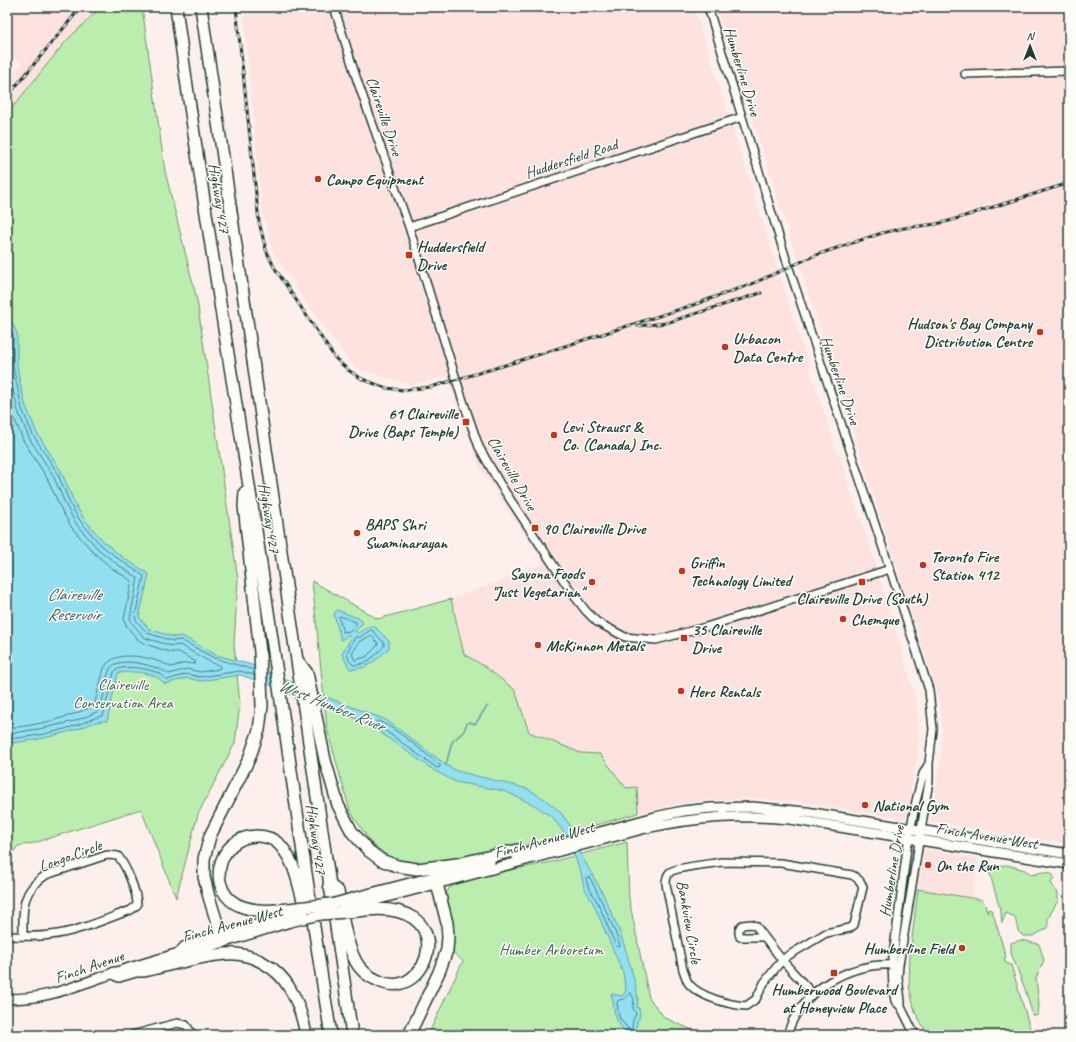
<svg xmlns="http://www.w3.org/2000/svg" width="1076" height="1042" font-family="Caveat,sans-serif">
	<rect width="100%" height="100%" fill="#fdf0ec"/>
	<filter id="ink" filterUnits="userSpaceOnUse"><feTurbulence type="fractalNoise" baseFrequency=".025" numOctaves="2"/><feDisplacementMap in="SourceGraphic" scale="8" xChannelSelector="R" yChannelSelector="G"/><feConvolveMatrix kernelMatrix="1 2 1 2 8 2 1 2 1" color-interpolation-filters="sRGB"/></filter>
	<g filter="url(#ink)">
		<path fill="#fee2df" d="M7 7H101L66 41 7 114V81L22 64 7 52Z
			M243 7H694L812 376 877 568 917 702 919 730 918 750 906 819 798 802 754 798 697 801 673 805 638 813 637 787 626 788 600 754 581 753 529 732 515 690 464 654 451 599 544 564 480 468 447 377 411 385 355 368 308 306 273 252 262 210Z
			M716 7H1069V844L930 821 941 758 942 736 941 714 937 692Z
			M926 849 978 858 972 898 918 889 923 851Z"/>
		<path fill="#baedae" stroke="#6c9571" d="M101 7H142L165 171 197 300 238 580 234 644 240 704 235 743 198 814 176 898 141 809 34 843 18 846 7 860V114L66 41Z
			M312 581 378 619 451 599 464 654 484 666 515 690 529 732 581 753 600 754 626 788 637 787 638 813 499 853 456 860 411 864 389 857 371 843 350 811 327 729Z
			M627 842 629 899 649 998 665 1018 704 1035H468V1030L454 1035H428L463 961 452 952C455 933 453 914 445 897L449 888 459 883 501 872 551 862Z
			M1007 865 1025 870 1032 875 1042 872 1052 873 1054 878 1051 883 1058 893V900L1048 919V928L1033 936H1023L1018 931 1015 917 1006 913 1002 923 1001 913 988 867Z
			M918 889 983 900 988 913 987 909 992 910 1006 957 1004 958 1006 963 1011 965 1032 1035H928L915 1012 909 986 910 954Z
			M1021 940 1039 944 1044 960 1036 978 1039 1005 1038 1015 1033 1016 1025 989 1011 953V943Z"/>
		<path fill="#92dff2" stroke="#649ea6" d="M7 291 9 317 17 333V365L21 388 26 407 37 433 61 471 75 504 84 519 104 542 122 557 149 574 139 617 149 629 174 637 182 636 216 655 252 665 326 697 386 720 449 767 457 771 528 789 546 800 561 813 569 824 582 857 601 890 619 930 627 954 635 983 638 999 637 1008H639C640 1013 641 1018 637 1020V1024L634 1035H626C623 1028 617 1023 615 1014 613 1008 614 1001 611 994L622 996 626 991 623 973 594 905 584 887 581 873 567 836 553 818 536 806 504 791 456 782 435 771 368 724 327 706 296 697 273 686 240 675 200 681 188 678 165 684C154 671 134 671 118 673L107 721C95 720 88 726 77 729 55 736 30 742 7 743Z
			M337 610 360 619 363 623 355 631 358 633 370 626H374L389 641V648C377 659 368 670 350 669L342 654 351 638 348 635 341 640 334 614Z"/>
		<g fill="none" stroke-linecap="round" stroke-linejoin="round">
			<path stroke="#4d7e80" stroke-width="1" d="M7 323 13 334V366L22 409 33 435 57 472 71 506 81 522 101 545 120 560 144 576 135 616 136 620 147 633 173 641 181 640 214 658 254 670
				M7 334 8 367 13 390 18 411 29 438 53 475 67 508 77 525 98 549 117 564 138 578 130 618 132 623 142 635 145 638 172 646 180 645 212 663 219 665 220 667 219 669 200 672 187 669 169 674C159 667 118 654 110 669 104 680 105 699 99 711L75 721 44 728 7 734
				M7 392 12 413 23 440 47 478 62 511 72 528 94 553 113 569 132 581 124 619 126 625 137 639 145 644 170 652H179L196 662 194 664 186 663 171 667C155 658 115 647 104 668L94 706C67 718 37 726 7 728
				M340 616 356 622V624L351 631 343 632 339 618Z
				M371 630 373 631 384 643V646C376 655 366 666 353 665L349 660 347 653 355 637H360Z
				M371 636 378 643V645L366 657 355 660 352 654 359 642Z
				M378 721C397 728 423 752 440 765V767L437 768 376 724V722Z
				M7 739C30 737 55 733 77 725 86 722 94 717 103 716L114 672C120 663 154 669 162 675 164 677 165 678 167 680L187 674 200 677 240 671 254 675
				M588 877 590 878C601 900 612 922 620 945L619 947 616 946 598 903 588 886 586 879Z
				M631 993 634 999 633 1008 636 1014 633 1020 632 1029 630 1031 620 1019 618 1012 617 1002 619 1000 624 999Z"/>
			<path stroke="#649ea6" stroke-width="1.5" d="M446 765 452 742 464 731 467 723 470 722 475 724C480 719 482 711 488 706"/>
			<defs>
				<path id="minor" d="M334 7 357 80 409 227 461 395 479 447 500 484 572 593 586 611 597 622 625 637 656 640 706 627 890 569
					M708 7 786 259 890 569 929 690 933 729 929 763V781L899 965 898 977 901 1001V1007
					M965 74 1069 71
					M409 227 742 117
					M722 862 781 863 852 875C858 878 861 881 863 887L854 925 850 928 826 933 786 957 778 965 764 983 756 999 746 1006C730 1005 700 997 689 984 686 980 685 974 683 970L666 884C666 879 667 875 670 872 677 867 711 864 722 862Z
					M7 936C22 936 36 937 51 935 77 932 106 919 131 910L137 905C137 891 126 866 118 856L107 855 46 875C20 892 23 910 23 936
					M764 937H740C738 932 738 929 742 925L751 924 756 926 782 960 813 994
					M132 1035 177 1023 186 1025 193 1035
					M787 1035C801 989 850 962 896 965
					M915 1035 901 1007 895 1001 893 988 892 964 907 848 916 801 923 774 928 765"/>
				<path id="major" d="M516 855 655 817 683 811 711 808 752 807 806 812 1069 854
					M356 897 490 862
					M357 905 646 828C698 817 737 814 790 819L1069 864
					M179 953 185 954 290 922
					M7 999C46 999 67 989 102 977 128 968 153 961 179 953L184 947 195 943 289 915"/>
				<path id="highway" d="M176 7C199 180 228 351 255 524 281 694 303 865 331 1035
					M201 7 352 1035
					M298 661 307 673 325 760 338 805 352 832 369 851 381 860 397 866 417 869 457 864 518 850 522 853
					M329 885 338 891C342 915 345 940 356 962 361 971 369 977 379 981 429 1005 466 894 357 911
					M289 909C273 911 258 912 243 907 204 894 216 836 257 836 265 836 274 839 280 845 296 863 298 885 305 907
					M223 942 209 897 204 877V859L210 836 249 759 259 730 262 706 260 652 244 506 245 492
					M114 973 119 976 136 971H144C170 965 199 956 226 954 251 952 278 967 290 989 299 1003 303 1019 306 1035
					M409 1035 439 972 447 950 448 937 447 923 435 876"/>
			</defs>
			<use href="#minor" stroke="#1f3d34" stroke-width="10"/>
			<use href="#major" stroke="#1f3d34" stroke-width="12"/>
			<use href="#highway" stroke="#1f3d34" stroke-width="14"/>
			<use href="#minor" stroke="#fdfcf7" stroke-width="7"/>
			<use href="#major" stroke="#fdfcf7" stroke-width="9"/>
			<use href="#highway" stroke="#fdfcf7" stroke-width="11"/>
			<defs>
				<path id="rail" d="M236 7 259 222 266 250 274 267 335 358 348 370 362 379 386 388 403 390 431 387 509 364 693 305 754 283 816 255 882 233 904 228 936 224 949 221 1069 183
					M7 97 81 7
					M638 326 666 323 761 293"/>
			</defs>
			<use href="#rail" stroke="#1f3d34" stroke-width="3"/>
			<use href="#rail" stroke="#fdfcf7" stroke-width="1.5" stroke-dasharray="4.5" stroke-linecap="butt"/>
			<defs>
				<path id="major-bridge" d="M324 906 356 897
					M342 909 357 905
					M289 915 304 911
					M290 922 328 913"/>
				<path id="highway-bridge" d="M289 909 330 904
					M321 914 357 911"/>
			</defs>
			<use href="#major-bridge" stroke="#1f3d34" stroke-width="12" stroke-linecap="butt"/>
			<use href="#highway-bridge" stroke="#1f3d34" stroke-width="14" stroke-linecap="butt"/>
			<use href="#major-bridge" stroke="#fdfcf7" stroke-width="9"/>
			<use href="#highway-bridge" stroke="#fdfcf7" stroke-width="11"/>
		</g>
	</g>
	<g fill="#c8321e" stroke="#fdfcf7" stroke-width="1.5">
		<circle cx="318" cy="179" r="4"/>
		<rect x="405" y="251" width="8" height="8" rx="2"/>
		<circle cx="1040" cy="332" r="4"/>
		<circle cx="725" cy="347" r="4"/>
		<rect x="462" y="418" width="8" height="8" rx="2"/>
		<circle cx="554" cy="435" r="4"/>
		<rect x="531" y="524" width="8" height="8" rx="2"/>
		<circle cx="357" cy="533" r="4"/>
		<circle cx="923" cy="565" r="4"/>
		<circle cx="682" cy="571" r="4"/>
		<circle cx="592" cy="582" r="4"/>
		<rect x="858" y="578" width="8" height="8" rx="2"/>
		<circle cx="843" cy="619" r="4"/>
		<rect x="680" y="634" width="8" height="8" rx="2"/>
		<circle cx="538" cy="645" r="4"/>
		<circle cx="681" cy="691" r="4"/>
		<circle cx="865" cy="805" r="4"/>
		<circle cx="928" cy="865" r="4"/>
		<circle cx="962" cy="948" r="4"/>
		<rect x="830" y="969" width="8" height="8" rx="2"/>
	</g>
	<g text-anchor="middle" stroke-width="3" stroke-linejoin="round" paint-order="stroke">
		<g font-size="16" fill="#1f3d34" stroke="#fdfcf7">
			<text transform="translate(743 71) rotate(73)" y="6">Humberline Drive</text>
			<text transform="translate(385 116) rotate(71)" y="6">Claireville Drive</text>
			<text transform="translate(571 158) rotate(-18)" y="6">Huddersfield Road</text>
			<text transform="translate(220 198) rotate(81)" y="6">Highway 427</text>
			<text transform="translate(841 380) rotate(71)" y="6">Humberline Drive</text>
			<text transform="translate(513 473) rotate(60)" y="6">Claireville Drive</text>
			<text transform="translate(270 518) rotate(81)" y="6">Highway 427</text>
			<text transform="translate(987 835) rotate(9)" y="6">Finch Avenue West</text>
			<text transform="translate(317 839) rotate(82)" y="6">Highway 427</text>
			<text transform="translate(544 839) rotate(-15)" y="6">Finch Avenue West</text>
			<text transform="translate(70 855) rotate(-20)" y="6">Longo Circle</text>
			<text transform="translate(891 871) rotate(-81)" y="6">Humberline Drive</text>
			<text transform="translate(690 922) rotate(80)" y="6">Bankview Circle</text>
			<text transform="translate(232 923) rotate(-15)" y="6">Finch Avenue West</text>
			<text transform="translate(89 966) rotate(-19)" y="6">Finch Avenue</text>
		</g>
		<g font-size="16" font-weight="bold" fill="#1f3d34" stroke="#fdfcf7" text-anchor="start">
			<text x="326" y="185">Campo Equipment</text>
			<text x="417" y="252">Huddersfield<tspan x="417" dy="18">Drive</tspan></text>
			<text x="1032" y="329" text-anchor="end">Hudson's Bay Company<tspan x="1032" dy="18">Distribution Centre</tspan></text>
			<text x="733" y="344">Urbacon<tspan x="733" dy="18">Data Centre</tspan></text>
			<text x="458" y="419" text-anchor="end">61 Claireville<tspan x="458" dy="18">Drive (Baps Temple)</tspan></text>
			<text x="562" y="432">Levi Strauss &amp;<tspan x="562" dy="18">Co. (Canada) Inc.</tspan></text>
			<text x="365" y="530">BAPS Shri<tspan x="365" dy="18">Swaminarayan</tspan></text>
			<text x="543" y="534">90 Claireville Drive</text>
			<text x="931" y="562">Toronto Fire<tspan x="931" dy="18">Station 412</tspan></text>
			<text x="690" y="568">Griffin<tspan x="690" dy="18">Technology Limited</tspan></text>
			<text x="584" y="579" text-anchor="end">Sayona Foods<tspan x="584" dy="18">"Just Vegetarian"</tspan></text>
			<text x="862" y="604" text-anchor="middle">Claireville Drive (South)</text>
			<text x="851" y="625">Chemque</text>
			<text x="692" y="635">35 Claireville<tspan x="692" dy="18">Drive</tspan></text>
			<text x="546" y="651">McKinnon Metals</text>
			<text x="689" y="697">Herc Rentals</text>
			<text x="873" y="811">National Gym</text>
			<text x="936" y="871">On the Run</text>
			<text x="954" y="954" text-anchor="end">Humberline Field</text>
			<text x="834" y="995" text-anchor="middle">Humberwood Boulevard<tspan x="834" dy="18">at Honeyview Place</tspan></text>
		</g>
		<g font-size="16" fill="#3e604c" stroke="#fdfcf7">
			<text x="123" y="690">Claireville<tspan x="123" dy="18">Conservation Area</tspan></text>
			<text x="551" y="955">Humber Arboretum</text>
		</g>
		<g font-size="17" font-style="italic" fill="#365d5a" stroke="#fdfcf7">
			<text x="74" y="600">Claireville<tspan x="74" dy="20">Reservoir</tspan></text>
			<text transform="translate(332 705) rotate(22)" y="6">West Humber River</text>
		</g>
	</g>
	<rect width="1076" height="1042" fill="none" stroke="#fdfcf7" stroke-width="24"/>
	<rect x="12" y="12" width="1052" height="1018" fill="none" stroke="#1f3d34" stroke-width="1.5" filter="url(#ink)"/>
	<g transform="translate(1030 46)" stroke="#fdfcf7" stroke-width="3" paint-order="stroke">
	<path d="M0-3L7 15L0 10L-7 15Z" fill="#1f3d34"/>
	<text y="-6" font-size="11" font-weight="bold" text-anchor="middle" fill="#1f3d34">N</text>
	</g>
</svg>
